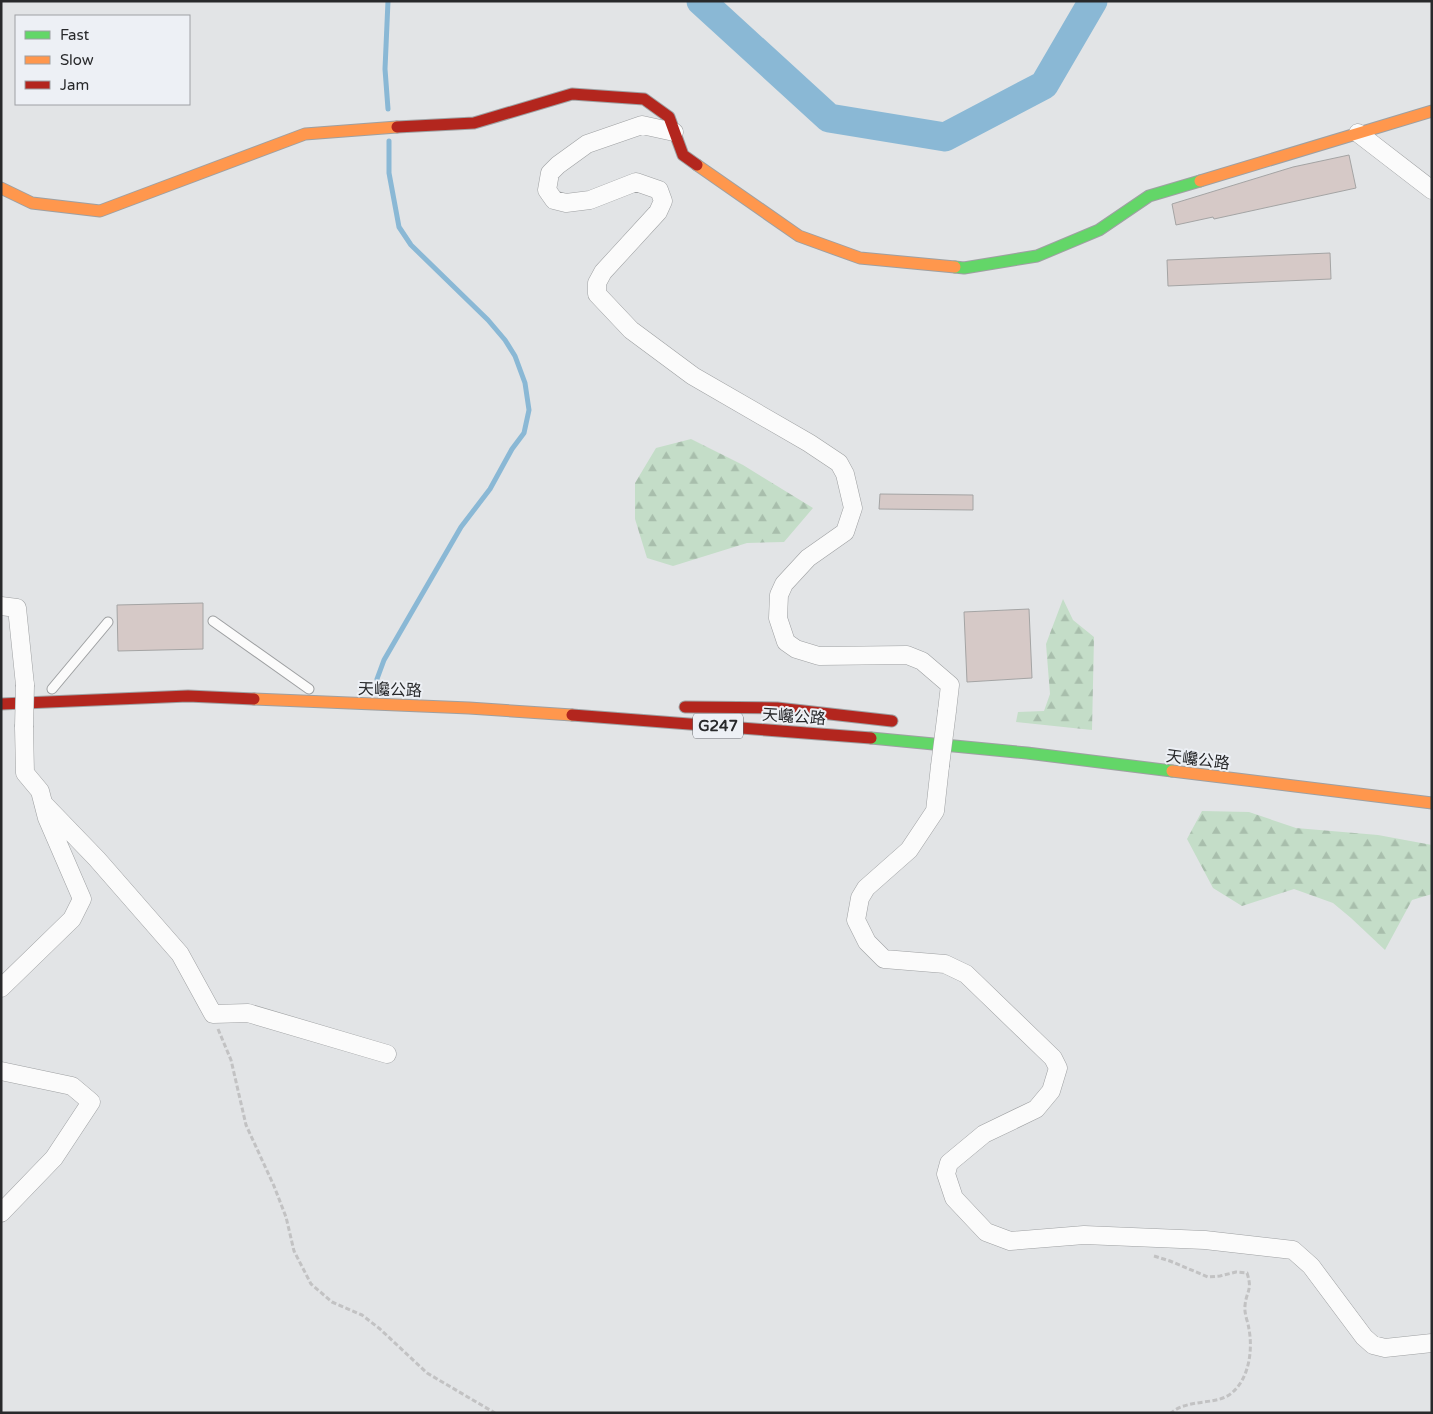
<svg xmlns="http://www.w3.org/2000/svg" width="1433" height="1414" font-family="'Varela Round','Noto Sans SC',sans-serif">
	<defs>
		<pattern id="forest-firs" width="22" height="20" patternUnits="userSpaceOnUse" patternTransform="scale(1.25)"><rect width="22" height="20" fill="#c4ddc8"/><path d="M5 1l3.5 6h-7zM16 11l3.5 6h-7z" fill="#a8beac"/></pattern>
	</defs>
	<rect width="100%" height="100%" fill="#e2e4e6"/>
	<path fill="url(#forest-firs)" d="M691 439 743 465 813 508 784 542 747 543 673 566 647 558 635 519V483L656 448Z
		M1063 599 1073 620 1094 637 1092 730 1016 722 1018 712 1044 711 1050 694 1046 644Z
		M1202 811 1249 812 1296 828 1378 835 1432 845V894L1412 900 1385 950 1351 918 1333 903 1294 889 1242 906 1213 888 1187 839Z"/>
	<g fill="none" stroke-linecap="round" stroke-linejoin="round">
		<path stroke="#8ab8d5" stroke-width="5" d="M388 1 385 69 388 109
			M377 679 384 660 461 527 490 489 512 449 524 433 529 410 525 383 515 356 505 340 488 320 411 245 399 227 389 173V141"/>
		<path stroke="#8ab8d5" stroke-width="29" d="M701 1 829 118 945 137 1044 85 1093 1"/>
	</g>
	<path fill="#d6c9c7" stroke="#a4a4a4" d="M1349 155 1356 188 1214 219 1213 217 1176 225 1172 204 1293 167Z
		M1330 253 1331 279 1168 286 1167 260Z
		M880 494 973 495V510L879 509Z
		M203 603V649L118 651 117 605Z
		M1029 609 1032 678 967 682 964 612Z"/>
	<g fill="none" stroke-linecap="round" stroke-linejoin="round">
		<defs>
			<path id="lane" d="M213 621 309 689
				M52 689 108 622"/>
			<path id="street" d="M674 132 642 125 587 144 558 165 550 173 547 190 554 200 566 203 590 200 636 182 659 190 663 201 658 212 603 272 597 283V294L631 330 693 376 809 443 839 463 845 474 853 508 845 532 808 558 784 584 779 595 778 618 786 642 796 649 819 656 907 655 922 661 950 685 947 711
				M1358 133 1432 190
				M1 606 17 608 25 685
				M940 766 935 811 909 850 866 888 860 898 856 920 867 942 884 959 945 964 966 974 1053 1058 1058 1068 1051 1091 1036 1109 984 1134 949 1163 946 1174 954 1198 986 1232 1010 1241 1084 1235 1205 1240 1293 1250 1311 1266 1364 1337 1373 1345 1385 1348 1432 1343
				M43 803 97 859 180 954 213 1014 248 1013 387 1054
				M1 988 72 919 82 899 47 818 40 791 25 773 24 727
				M1 1071 72 1086 91 1102 54 1158 1 1213"/>
			<path id="fast" d="M955 267 964 268 1037 256 1099 230 1149 196 1200 181
				M871 738 1027 753 1172 771"/>
			<path id="slow" d="M697 165 799 236 860 258 955 267
				M1200 181 1432 111
				M1 188 32 203 100 211 305 134 397 127
				M254 699 469 708 572 715
				M1172 771 1432 803"/>
			<path id="jam" d="M397 127 474 123 572 94 644 99 669 117 683 155 697 165
				M1 704 188 696 254 699
				M685 707 777 708 892 721
				M572 715 871 738"/>
		</defs>
		<use href="#lane" stroke="#9ea0a2" stroke-width="11"/>
		<use href="#street" stroke="#9ea0a2" stroke-width="19"/>
		<use href="#fast" stroke="#9ea0a2" stroke-width="13"/>
		<use href="#slow" stroke="#9ea0a2" stroke-width="13"/>
		<use href="#jam" stroke="#9ea0a2" stroke-width="13"/>
		<path stroke="#c2c2c3" stroke-width="3" stroke-dasharray="5 2.5" stroke-linecap="butt" d="M218 1029 231 1060 246 1125 274 1186 286 1217 294 1251 311 1284 332 1302 362 1315 380 1329 427 1373 495 1413
			M1154 1256 1170 1261 1208 1277 1220 1276 1236 1272 1247 1273C1253 1291 1246 1291 1245 1306 1244 1313 1248 1322 1249 1329 1253 1351 1249 1381 1229 1395 1214 1405 1187 1399 1171 1413"/>
		<use href="#lane" stroke="#fbfbfb" stroke-width="9"/>
		<use href="#street" stroke="#fbfbfb" stroke-width="18"/>
		<use href="#fast" stroke="#63d668" stroke-width="11"/>
		<use href="#slow" stroke="#ff974d" stroke-width="11"/>
		<use href="#jam" stroke="#b3261e" stroke-width="11"/>
		<defs>
			<path id="street-bridge" d="M24 727 25 685
				M940 766 947 711"/>
		</defs>
		<use href="#street-bridge" stroke="#9ea0a2" stroke-width="19" stroke-linecap="butt"/>
		<use href="#street-bridge" stroke="#fbfbfb" stroke-width="18"/>
	</g>
	<g text-anchor="middle" stroke-width="4" stroke-linejoin="round" paint-order="stroke">
		<rect fill="#edf0f5" stroke="#636568" stroke-width="1" x="693" y="713.5" width="50" height="25" rx="4"/>
		<g font-size="15" font-weight="bold" fill="#28292b">
			<text x="718" y="731">G247</text>
		</g>
		<g font-size="16" fill="#28292b" stroke="#edf0f5">
			<text transform="translate(390 689) rotate(2)" y="6">天巉公路</text>
			<text transform="translate(794 716) rotate(4)" y="6">天巉公路</text>
			<text transform="translate(1198 759) rotate(7)" y="6">天巉公路</text>
		</g>
	</g>
	<rect width="1433" height="1414" fill="none" stroke="#28292b" stroke-width="5"/>
	<rect x="15" y="15" width="175" height="90" fill="#edf0f5" stroke="#9ea0a4"/>
	<rect x="25" y="31" width="25" height="8" fill="#63d668" stroke="#9ea0a4"/>
	<text x="60" y="40" font-size="15" fill="#28292b">Fast</text>
	<rect x="25" y="56" width="25" height="8" fill="#ff974d" stroke="#9ea0a4"/>
	<text x="60" y="65" font-size="15" fill="#28292b">Slow</text>
	<rect x="25" y="81" width="25" height="8" fill="#b3261e" stroke="#9ea0a4"/>
	<text x="60" y="90" font-size="15" fill="#28292b">Jam</text>
</svg>
